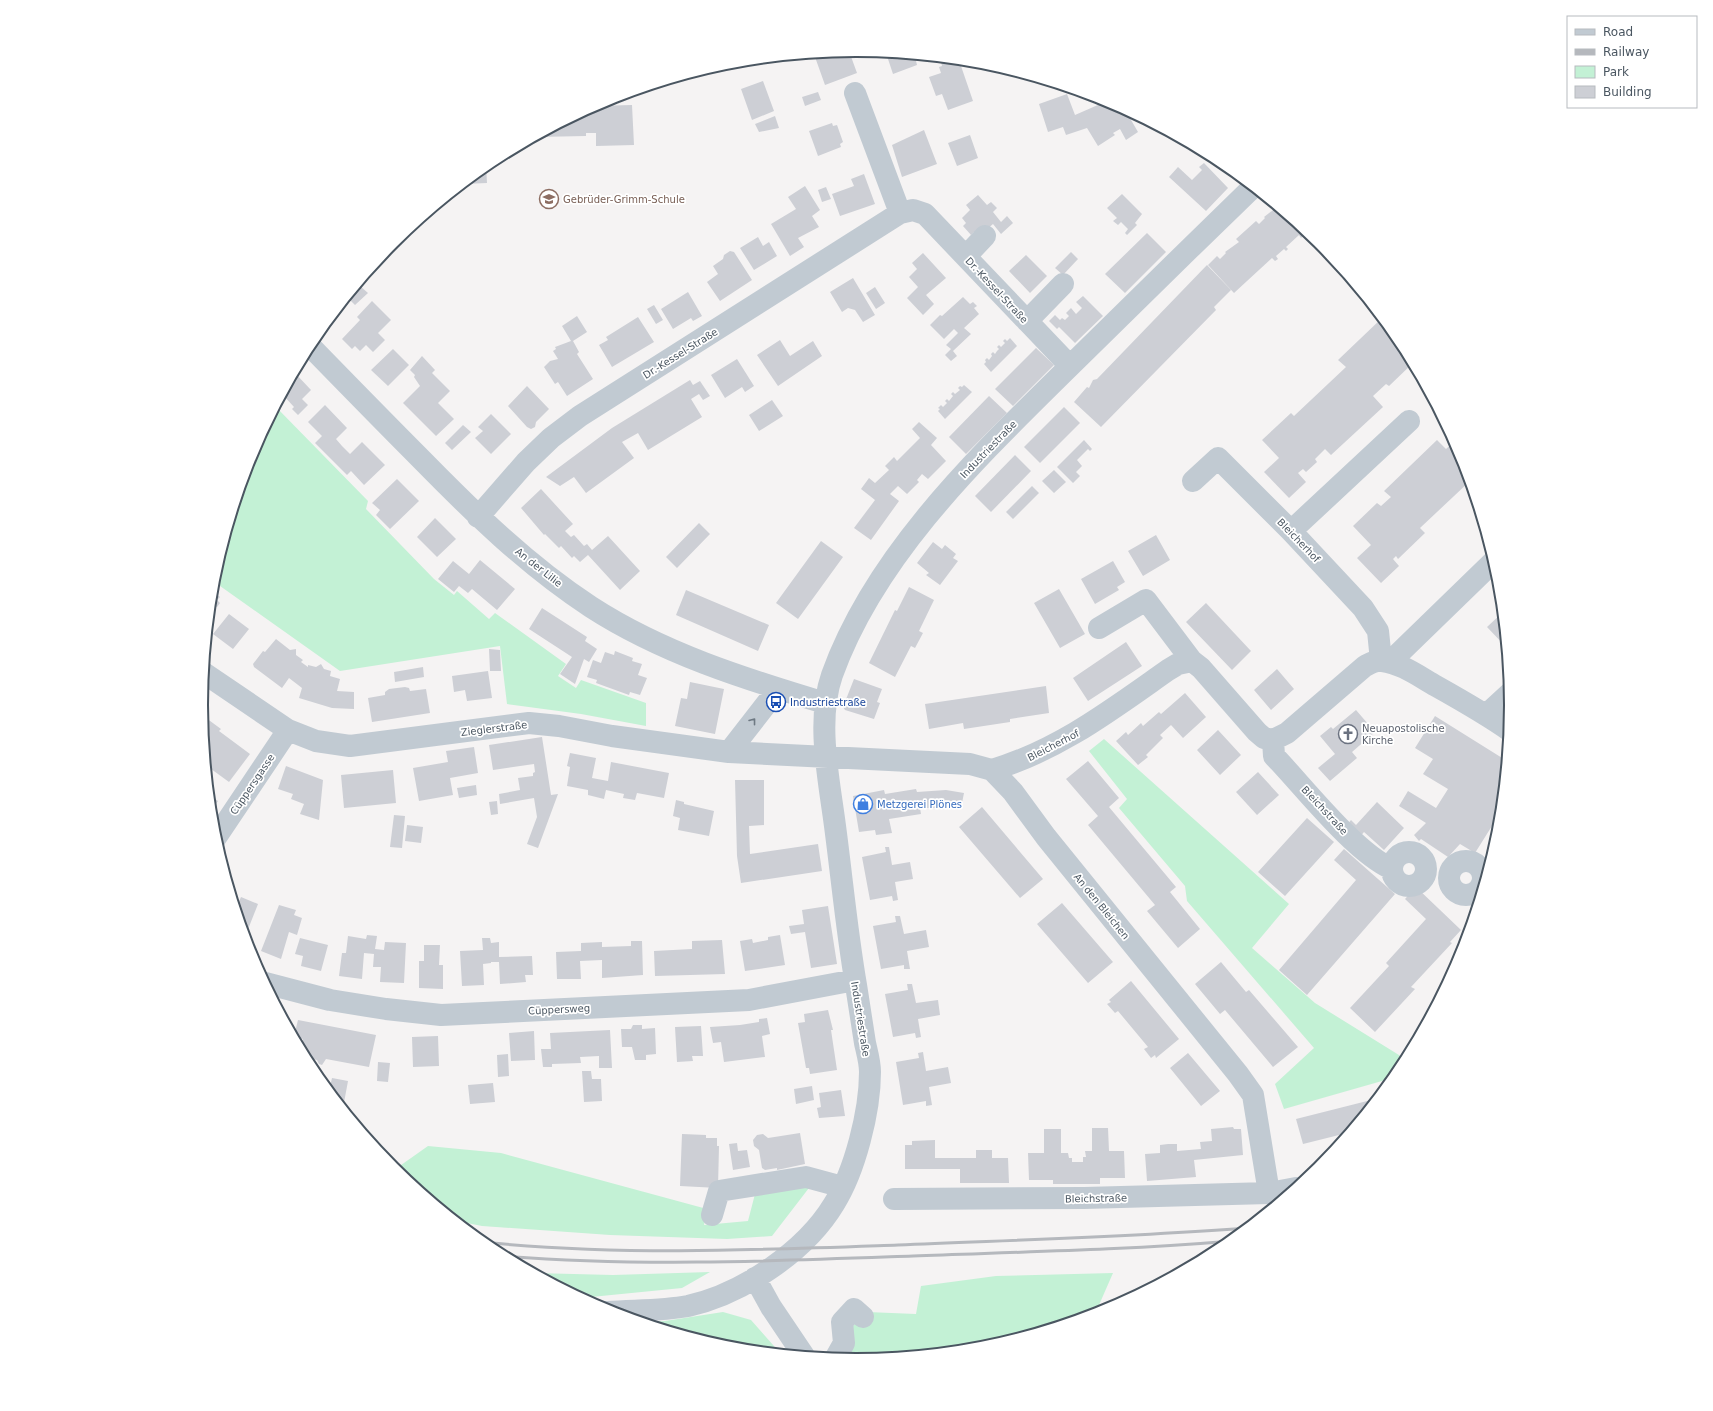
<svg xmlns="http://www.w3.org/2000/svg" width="1713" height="1411" font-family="'DejaVu Sans',sans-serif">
	<rect width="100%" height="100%" fill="#f5f3f3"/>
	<path fill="#c3f1d5" d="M276 407 368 501 366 509 434 579 454 595 457 591 489 619 495 613 566 664 558 676 576 688 581 680 646 703V726L581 714 507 704 500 646 340 671 213 581 251 454Z
		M1104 739 1289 904 1252 948 1315 1003 1407 1060 1396 1077 1284 1109 1275 1084 1314 1048 1187 901 1185 886 1119 808 1127 799 1089 751Z
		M428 1146 501 1153 707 1209 704 1225 748 1221 755 1194 812 1184 772 1236 727 1239 610 1235 482 1226 457 1221 394 1170Z
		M710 1272 682 1288 581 1298 534 1273 613 1275Z
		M1113 1273 1099 1305 1107 1311 984 1348 856 1361 844 1360 851 1328 867 1312 916 1314 921 1286 996 1276Z
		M723 1312 751 1320 781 1354 728 1348 642 1322 665 1321Z"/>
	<path fill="#cdcfd5" d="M849 51 857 73 825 85 815 57 805 60 804 55Z
		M886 53 918 56 915 57 917 65 893 74Z
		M940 58 968 61 969 63 961 66 973 101 948 110 942 94 936 96 929 77 941 73 939 67 942 66Z
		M763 81 774 111 752 120 741 89Z
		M818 92 821 100 805 106 802 97Z
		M1067 94 1075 115 1107 101V100L1130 112 1127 113 1138 132 1126 140 1120 129 1113 133 1115 135 1098 146 1087 128 1066 135 1063 127 1048 132 1039 104Z
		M632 105 634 145 596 146V133H586V136L536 137 594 106Z
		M775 116 779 128 759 132 755 124Z
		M832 123 833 126 837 125 843 142 840 144 841 147 818 156 809 131Z
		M924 130 937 164 902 177 892 145Z
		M970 135 978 158 957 166 948 143Z
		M1204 163 1228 188 1206 211 1169 177 1178 167 1192 180 1202 170 1199 167Z
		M486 165 487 183 464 184 481 170Z
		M864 174 875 204 840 216 832 194 854 186 851 179Z
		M805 186 820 210 812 216 819 227 798 238 804 247 790 256 771 224 796 209 788 197Z
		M826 187 831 199 822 202 818 190Z
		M1122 194 1142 214 1135 223 1137 225 1127 235 1125 233 1128 229 1121 222 1118 225 1113 221 1117 218 1107 208Z
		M978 195 987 205 991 202 997 208 993 212 1001 222 1007 216 1013 223 1001 234 993 224 978 237 974 232 971 235 963 226 966 223 962 218 970 210 966 205Z
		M1277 207 1305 229 1300 233 1303 236 1301 238 1299 235 1286 247 1288 249 1286 251 1284 249 1276 256 1278 259 1275 261 1272 258 1234 293 1208 265 1217 256 1220 259 1226 253 1225 252 1239 242 1236 239 1256 221 1259 224 1265 218 1264 217Z
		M1147 233 1166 252 1125 293 1105 274Z
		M758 237 763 246 769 242 777 256 754 270 740 248Z
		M730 251 734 252 752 280 720 301 707 282 718 274 713 266 723 259 724 255Z
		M1071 252 1078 259 1063 275 1055 268Z
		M923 253 946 278 926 295 934 304 923 315 907 298 918 287 909 277 917 269 912 263Z
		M1026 255 1047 276 1030 293 1009 271Z
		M1207 265 1231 290 1214 307 1216 310 1101 427 1074 402 1087 387 1089 388 1093 380 1097 379Z
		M853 278 875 315 863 322 855 310 848 308 842 312 830 292Z
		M360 286 368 293 355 305 348 298Z
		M875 287 885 303 876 309 866 293Z
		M688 292 702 316 693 321 691 318 673 329 661 309Z
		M1083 296 1103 316 1075 343 1059 327 1057 329 1049 321 1055 315 1060 320 1062 318 1065 320 1069 316 1066 313 1071 308 1076 314 1082 308 1076 302Z
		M963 297 970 304 973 302 977 306 974 308 979 314 964 328 971 334 953 351 957 356 951 361 945 355 951 349 946 345 958 333 954 329 944 339 930 325 940 315 942 316Z
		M372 301 391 320 378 333 385 340 373 352 366 345 360 351 355 346 352 349 342 339 360 320 357 317Z
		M654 305 663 320 656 324 647 309Z
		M577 316 587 332 573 341 579 352 577 354 593 379 567 396 558 382 555 384 544 367 550 361 558 359 553 351 556 349 555 347 571 341 562 326Z
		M638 317 654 342 612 367 599 345 608 340 606 337Z
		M1382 318 1397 335 1392 340 1396 344 1400 340 1402 342 1413 363 1389 386 1386 384 1373 396 1383 407 1331 455 1325 449 1315 459 1317 462 1306 472 1303 469 1298 473 1306 482 1289 498 1264 472 1279 458 1262 440 1291 413 1294 416 1346 367 1338 360Z
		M1010 338 1017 346 991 372 984 364 986 362 985 360 987 358 989 360 992 356 991 354 993 352 995 354 997 351 999 349 997 347 999 345 1001 347 1005 343 1003 341 1005 339 1007 341Z
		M780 340 790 356 813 341 822 356 778 386 757 355Z
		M1036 348 1054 365 1013 406 995 389Z
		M393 349 409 365 388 386 371 370Z
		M422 356 435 370 432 373 450 391 438 403 454 419 436 436 403 403 420 386 414 377 415 375 410 370Z
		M737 359 754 386 745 392 742 387 725 398 711 375Z
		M295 373 311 390 302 399 308 405 298 415 292 409 294 407 283 395Z
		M690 380 693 385 700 381 710 396 703 400 699 394 691 399 702 417 648 450 638 433 622 442 634 458 586 493 574 477 560 486 546 477 612 428Z
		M964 385 972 392 945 419 938 411 940 409 938 408 941 405 943 407 947 403 945 401 947 399 949 401 953 396 951 394 953 392 955 394 960 390 958 388 960 386 962 387Z
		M527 386 549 409 536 422 535 427 531 429 527 427 508 406Z
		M989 396 1007 413 966 454 949 437Z
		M772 400 783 416 759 431 749 415Z
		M325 405 347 428 336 439 342 446 350 454 362 442 385 465 364 485 351 471 347 475 315 443 322 436 308 422Z
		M1064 407 1080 423 1040 463 1024 447Z
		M491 414 511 434 491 454 475 438 483 431 478 427Z
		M919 422 937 438 931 445 946 461 928 479 922 474 917 480 919 482 907 494 898 486 890 494 899 501 871 540 854 528 875 500 861 489 869 478 875 483 889 470 885 466 894 457 897 461 920 438 912 429Z
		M463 425 471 432 452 450 445 443Z
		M1084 440 1092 449 1090 451 1088 449 1077 460 1082 466 1076 472 1080 476 1073 483 1057 467Z
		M1437 440 1446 449 1455 441 1462 455 1470 481 1420 528 1425 533 1398 559 1396 556 1393 559 1399 566 1381 583 1357 558 1371 545 1353 526 1377 503 1381 506 1391 497 1384 491Z
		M1015 455 1031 471 991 512 975 496Z
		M1054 470 1066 482 1054 493 1042 481Z
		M397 479 419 501 390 529 376 515 380 510 372 503Z
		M1032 486 1039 493 1013 519 1006 512Z
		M541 489 573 524 565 531 571 537 574 535 584 546 587 544 592 550 608 536 640 571 620 590 588 555 580 562 574 556 572 558 561 546 559 548 545 534 544 535 521 508Z
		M435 518 456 539 437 557 417 537Z
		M699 523 710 534 677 568 666 557Z
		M1156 535 1170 560 1143 576 1128 551Z
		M821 541 843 557 798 619 776 603Z
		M933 542 942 549 945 545 956 554 953 558 958 561 940 585 926 575 929 573 917 563Z
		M480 560 515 589 497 610 472 589 468 593 459 586 454 592 438 579 453 561 469 574Z
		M1113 561 1125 582 1117 587 1119 590 1095 604 1081 579Z
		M909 587 934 600 919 631 923 633 915 648 911 646 895 677 869 663 895 610 897 611Z
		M1059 589 1085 634 1060 648 1034 603Z
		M686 590 769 625 758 651 676 615Z
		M212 591 220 597 217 600 220 603 217 607 213 606 211 609Z
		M1206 603 1251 651 1232 670 1186 622Z
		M542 608 587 637 585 641 597 649 589 662 584 659 575 684 560 674 572 657 529 629Z
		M1503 612 1506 647 1487 627Z
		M229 614 249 629 233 649 213 634Z
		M276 639 290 650 296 649V655L303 660 301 662 308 667V665L316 667 321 664 324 669 331 671 330 676 340 679 337 691 354 692V709L332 708 299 698 302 688 289 678 282 688 254 667 253 664 263 651 265 652Z
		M1126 642 1142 666 1088 701 1073 678Z
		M489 649 500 650 501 671H490Z
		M615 651 633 658 632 661 642 664 638 675 647 678 640 695 630 692 629 695 596 683 597 680 587 677 593 660 601 663 605 652 614 655Z
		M423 667 424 677 395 682 394 672Z
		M1277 669 1294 689 1271 710 1254 690Z
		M488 671 492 698 467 701 465 690 454 692 452 676Z
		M854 679 882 689 877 702 880 703 874 719 845 710 843 707Z
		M690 682 724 689 715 734 675 726 681 698 687 699Z
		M1046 686 1049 713 1010 719V722L964 729 963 723 929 729 925 704Z
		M405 687 409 688 410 691 426 689 430 713 372 722 368 698 385 695V692L389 689Z
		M1185 693 1206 717 1183 738 1171 725 1160 735 1163 738 1146 755 1148 757 1138 765 1116 741 1126 732 1128 735 1141 723 1143 726 1159 712 1161 714Z
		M1356 710 1375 732 1352 752 1357 758 1330 781 1318 768 1335 754 1320 736 1331 727 1333 729Z
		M202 715 221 729 219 731 250 754 229 782 207 766Z
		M1435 716 1507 761 1501 807 1502 810 1475 853 1460 844 1448 857 1421 839 1419 841 1414 835 1426 823 1399 806 1408 791 1436 808 1448 789 1423 774 1433 759 1415 748Z
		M1218 730 1241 755 1220 775 1197 750Z
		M542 737 551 795 558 794 538 848 527 844 537 817 534 798 500 804 499 794 520 790 518 778 533 776V773L535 772 534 764 493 770 489 745Z
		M474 747 478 773 450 778 453 795 419 801 413 768 448 762 446 751Z
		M570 753 596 758 592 778 608 781 611 762 669 773 664 798 637 793 635 800 623 798 624 794 606 790 604 799 588 795V790L567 786 570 767 567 766Z
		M1088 761 1119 798 1109 807 1176 887 1170 892 1200 929 1178 948 1147 911 1155 905 1088 825 1098 816 1066 779Z
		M286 766 323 780 319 820 300 814 304 804 291 799 293 794 278 789Z
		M393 770 396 803 344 808 341 775Z
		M1258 772 1279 795 1257 815 1236 792Z
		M735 780H764V825L749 826 750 854 818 844 822 871 741 883 737 856Z
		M476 785 477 795 459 798 457 788Z
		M916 789 917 792 946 790 964 793 961 808H920L921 814 889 819 892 833 876 835 875 830 859 832 853 796 884 790 885 794Z
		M210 796 218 801 211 811Z
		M676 800 684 802V804L714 811 709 836 678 830 680 818 673 816Z
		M497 801 498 814 491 815 489 802Z
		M1377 802 1404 828 1384 850 1364 832 1359 838 1346 826 1351 820 1356 825Z
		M982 807 1043 879 1020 898 959 827Z
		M394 815 405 816 402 848 390 847Z
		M1307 818 1334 842 1285 896 1258 872Z
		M407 825 423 827 421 843 405 841Z
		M885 847H889L892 865 910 862 913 879 895 882 898 900 893 901 892 896 870 900 862 857 886 852Z
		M1344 849 1395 894 1307 995 1279 970 1356 880 1334 860Z
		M1416 887 1461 930 1450 942 1452 943 1411 987 1415 989 1375 1032 1350 1008 1389 966 1386 963 1426 919 1405 899Z
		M241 897 258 904 245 937 236 908Z
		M1062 903 1113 962 1088 983 1037 924Z
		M279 905 296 910 294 915 302 918 297 935 289 932 281 959 261 951Z
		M828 906 837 964 811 968 805 932 791 934 789 926 804 924 802 910Z
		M895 916H900L904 934 926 930 929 947 907 951 910 969H904V965L881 969 873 926 896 922Z
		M367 935 377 936 375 949 384 950 385 942 406 943 404 983 380 982 381 967H373L374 954 364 953 362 979 339 976 342 953H346L348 936 366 939Z
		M780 935 785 965 745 971 740 941 752 939 753 943 768 940V937Z
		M300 938 328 945 321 971 301 966 303 956 295 954Z
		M482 938H490L491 943 499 942V957L532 956 533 975H525L526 982 500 984 499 962H491V963L483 964 484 985 462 986 460 951 483 950Z
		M722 940 725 974 655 976 654 951 692 949V941Z
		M631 941H642L643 975 602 978V960L580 961 581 979H557L556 952 581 951V943L602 942V947L631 946Z
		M424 945H440L439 965H443V989L419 988V961H424Z
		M1221 962 1246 992 1249 990 1298 1047 1273 1067 1225 1010 1220 1014 1195 984Z
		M1131 981 1179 1039 1156 1058 1155 1055 1151 1058 1144 1049 1148 1047 1118 1011 1115 1013 1107 1004 1111 1002 1109 1000Z
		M907 984H912L916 1003 938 1000 940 1015 918 1019 921 1037 916 1038 915 1033 893 1037 885 994 908 990Z
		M828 1010 833 1030H831L837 1070 810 1074 809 1068H806L798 1023 805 1022 804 1014Z
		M767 1018 770 1034 762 1036 765 1057 724 1062 721 1042 713 1043 710 1027 740 1025 759 1022V1019Z
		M298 1020 376 1035 369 1067 326 1059 322 1065 319 1064 317 1060 308 1058 307 1062 301 1050 303 1039 294 1036Z
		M633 1025H642V1029L655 1028 656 1054 646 1055V1060H635L632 1047H622L621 1029H631Z
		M701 1026 703 1056H692L693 1061 677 1062 675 1027Z
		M610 1030 612 1068H599V1056L580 1057 581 1063 552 1064V1067H543L541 1049H551L550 1033Z
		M534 1031 535 1060 511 1061 509 1033Z
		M438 1036 439 1066 413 1067 412 1037Z
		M923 1052 926 1071 948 1067 951 1083 929 1087 932 1105 926 1106V1101L903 1105 896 1062 919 1058 918 1053Z
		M1188 1053 1220 1091 1201 1106 1170 1068Z
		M508 1054 509 1076 498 1077 497 1055Z
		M378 1062 390 1063 388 1082 377 1081Z
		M582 1071H591L592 1079H601L602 1101 584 1102Z
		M332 1078 348 1081 343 1108 329 1091Z
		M493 1083 495 1102 470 1104 468 1085Z
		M812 1086 814 1100 796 1104 794 1089Z
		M841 1090 845 1116 819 1118 817 1108 821 1107 819 1093Z
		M1379 1098 1351 1132 1303 1144 1296 1119Z
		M1233 1127 1234 1129H1241L1243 1155 1194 1160 1196 1177 1147 1181 1145 1154 1160 1153V1145L1168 1144H1177V1151L1201 1149 1200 1142 1212 1141 1211 1129Z
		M1092 1128H1108L1109 1151H1124L1125 1178H1100V1184H1053V1180H1029L1028 1153H1044V1129H1061V1153H1068L1069 1158H1072V1162H1083V1157H1086L1085 1151H1092Z
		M800 1133 805 1164 777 1170V1168L765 1170 762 1168 759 1150 754 1146 753 1140 757 1135 763 1134 768 1138Z
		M682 1134 706 1135V1138H717V1146H719L718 1188 680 1186Z
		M935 1140V1158H976V1150H992V1158H1008L1009 1183H960V1169H905V1145H912V1141Z
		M737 1143 738 1151 747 1150 750 1167 733 1170 729 1144Z"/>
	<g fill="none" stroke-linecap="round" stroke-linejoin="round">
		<path stroke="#c1cad2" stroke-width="22" d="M855 93 900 213
			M966 256 985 236
			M1027 321 1063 284
			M309 345C347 384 384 422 422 460 474 513 528 566 591 607 662 653 745 679 825 703
			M1193 481 1218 458 1291 531 1363 608 1378 631 1381 661
			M478 517 526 462 551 438 580 416 900 213 913 210 925 214 1070 366
			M1291 531 1409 421
			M1099 628 1146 600 1192 661
			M1390 662 1494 561
			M204 673 288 730 316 741 350 746 529 723 559 726 612 736 729 752 970 764 992 770 1013 792 1046 837 1238 1074 1253 1095 1269 1193
			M1486 715 1511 692
			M1273 740 1274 756C1304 787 1354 852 1392 869
			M729 752 778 689
			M992 770C1059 750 1111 710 1168 670L1178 664 1192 661 1201 668 1257 732 1264 738 1273 740 1287 733 1365 666C1371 663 1376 660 1382 661 1401 663 1420 677 1436 686 1461 700 1486 714 1510 731
			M215 839 288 730
			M1392 869a17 17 0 1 1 34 0a17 17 0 1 1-34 0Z
			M1449 878a17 17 0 1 1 34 0a17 17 0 1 1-34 0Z
			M265 983 330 1000 386 1009 441 1015 749 1000 855 980
			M894 1199 1084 1198 1269 1193 1296 1188
			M712 1215 719 1191 806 1177 843 1187
			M755 1278 771 1307 804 1356
			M608 1312C634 1310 662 1311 688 1306 742 1294 805 1252 834 1204 855 1171 870 1111 870 1072 870 1062 867 1052 865 1043 862 1024 859 1005 856 985 847 933 842 879 835 826 829 779 816 721 832 675 875 555 977 458 1065 371 1128 309 1190 248 1253 187
			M835 1359 844 1343 842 1322 854 1309 863 1317"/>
		<path stroke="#b5b8bd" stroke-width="3" d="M482 1242C621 1256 759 1250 898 1245 1014 1240 1131 1237 1248 1228
			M503 1256C639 1267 776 1261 913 1256 1019 1252 1126 1250 1232 1241"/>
	</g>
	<defs><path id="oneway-chevron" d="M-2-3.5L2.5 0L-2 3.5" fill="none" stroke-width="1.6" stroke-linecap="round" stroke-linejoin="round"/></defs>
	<use stroke="#6e7983" href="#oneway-chevron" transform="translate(753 721) rotate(-52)"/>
	<defs>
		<symbol id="school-ring" viewBox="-11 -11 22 22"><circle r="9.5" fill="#fff" stroke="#8d6e63" stroke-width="1.5"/><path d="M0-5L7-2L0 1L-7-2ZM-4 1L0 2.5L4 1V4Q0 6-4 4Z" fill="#8d6e63"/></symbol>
		<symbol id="bus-ring" viewBox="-11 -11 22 22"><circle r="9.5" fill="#fff" stroke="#1a4fb4" stroke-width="1.5"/><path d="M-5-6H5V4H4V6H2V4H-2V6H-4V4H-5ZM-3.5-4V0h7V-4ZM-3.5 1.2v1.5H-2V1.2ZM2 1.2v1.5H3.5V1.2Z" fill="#1a4fb4"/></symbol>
		<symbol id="church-ring" viewBox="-11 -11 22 22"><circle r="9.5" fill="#fff" stroke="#6b7280" stroke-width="1.5"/><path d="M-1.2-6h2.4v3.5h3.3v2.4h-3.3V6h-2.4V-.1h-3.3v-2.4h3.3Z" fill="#6b7280"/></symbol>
		<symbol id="shop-ring" viewBox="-11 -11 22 22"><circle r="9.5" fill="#fff" stroke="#3f7fe0" stroke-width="1.5"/><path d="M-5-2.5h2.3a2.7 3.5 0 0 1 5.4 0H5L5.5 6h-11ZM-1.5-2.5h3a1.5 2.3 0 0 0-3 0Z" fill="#3f7fe0"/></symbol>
	</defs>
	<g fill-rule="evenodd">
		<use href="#school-ring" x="538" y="188" width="22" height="22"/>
		<use href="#bus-ring" x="765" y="691" width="22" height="22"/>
		<use href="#church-ring" x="1337" y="723" width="22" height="22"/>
		<use href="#shop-ring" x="852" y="793" width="22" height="22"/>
	</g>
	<g text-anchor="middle" stroke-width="3.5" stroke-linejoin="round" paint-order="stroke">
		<g font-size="10" fill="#785e54" stroke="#fff" text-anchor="start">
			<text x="563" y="203">Gebrüder-Grimm-Schule</text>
		</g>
		<g font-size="10" fill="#4a5661" stroke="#fff">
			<text transform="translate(997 290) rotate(47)" y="4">Dr.-Kessel-Straße</text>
			<text transform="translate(680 353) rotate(-32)" y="4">Dr.-Kessel-Straße</text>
			<text transform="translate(988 449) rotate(-46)" y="4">Industriestraße</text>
			<text transform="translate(1299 540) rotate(46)" y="4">Bleicherhof</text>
			<text transform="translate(539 567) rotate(38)" y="4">An der Lilie</text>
			<text transform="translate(494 728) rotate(-7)" y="4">Zieglerstraße</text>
			<text transform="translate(1053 745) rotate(-27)" y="4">Bleicherhof</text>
			<text transform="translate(252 784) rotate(-56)" y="4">Cüppersgasse</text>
			<text transform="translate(1325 810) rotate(47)" y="4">Bleichstraße</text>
			<text transform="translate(1102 906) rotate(51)" y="4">An den Bleichen</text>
			<text transform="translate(559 1009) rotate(-3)" y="4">Cüppersweg</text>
			<text transform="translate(861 1019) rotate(81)" y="4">Industriestraße</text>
			<text transform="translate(1096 1198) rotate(-1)" y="4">Bleichstraße</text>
		</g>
		<g font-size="10" fill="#164399" stroke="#fff" text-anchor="start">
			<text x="790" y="706">Industriestraße</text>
		</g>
		<g font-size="10" fill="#5b616d" stroke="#fff" text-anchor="start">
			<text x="1362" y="732">Neuapostolische<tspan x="1362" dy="12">Kirche</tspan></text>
		</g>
		<g font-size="10" fill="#366cbe" stroke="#fff" text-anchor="start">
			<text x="877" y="808">Metzgerei Plönes</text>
		</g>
	</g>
	<path d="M0 0H1713V1411H0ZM208 705a648 648 0 1 1 1296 0a648 648 0 1 1-1296 0Z" fill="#fff" fill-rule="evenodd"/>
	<path fill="none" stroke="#4a5661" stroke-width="2" d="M208 705a648 648 0 1 1 1296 0a648 648 0 1 1-1296 0Z"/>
	<rect x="1567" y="16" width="130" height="92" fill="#ffffff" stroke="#b7bbc0"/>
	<rect x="1575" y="29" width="20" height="6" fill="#c1cad2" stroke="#b7bbc0"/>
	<text x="1603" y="36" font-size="12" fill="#4a5661">Road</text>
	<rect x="1575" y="49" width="20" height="6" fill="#b5b8bd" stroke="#b7bbc0"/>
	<text x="1603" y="56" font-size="12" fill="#4a5661">Railway</text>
	<rect x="1575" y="66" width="20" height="12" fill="#c3f1d5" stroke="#b7bbc0"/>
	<text x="1603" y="76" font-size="12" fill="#4a5661">Park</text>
	<rect x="1575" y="86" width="20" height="12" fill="#cdcfd5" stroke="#b7bbc0"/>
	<text x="1603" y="96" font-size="12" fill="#4a5661">Building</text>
</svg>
